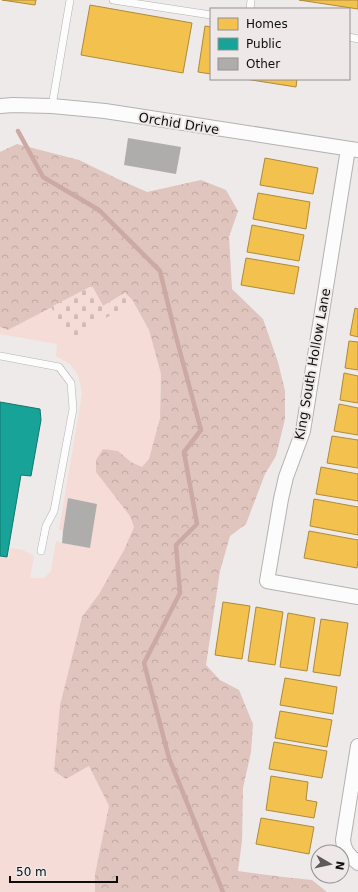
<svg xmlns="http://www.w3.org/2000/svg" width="358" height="892" font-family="'DejaVu Sans',sans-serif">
	<defs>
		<pattern id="forest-crowns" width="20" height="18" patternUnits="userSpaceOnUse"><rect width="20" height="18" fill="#e0c4be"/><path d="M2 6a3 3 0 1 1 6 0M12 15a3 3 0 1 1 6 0" fill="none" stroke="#bfa7a2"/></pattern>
		<pattern id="cemetery-stones" width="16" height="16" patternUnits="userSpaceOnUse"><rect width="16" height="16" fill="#f5dcd6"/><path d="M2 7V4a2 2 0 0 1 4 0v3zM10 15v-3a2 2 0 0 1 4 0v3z" fill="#d1bcb6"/></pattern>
	</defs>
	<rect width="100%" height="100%" fill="#edeae9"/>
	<path fill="#f5dcd6" d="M133 301 149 330 161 374 160 418 149 459 142 467 131 462 118 451 103 449 97 472 130 516 134 527 124 550 99 594 82 617 60 705 54 771 66 779 89 766 109 806 95 874V892H0V557L9 558 10 548 23 550 34 556 30 578H44L51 571 56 541 68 544 90 547 97 504 68 498 63 531 59 530 80 406 82 393 78 375 70 364 56 356 57 344 0 334V327L8 330 51 307 71 340Z"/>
	<path fill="url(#forest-crowns)" d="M17 144 79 160 118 179 147 192 201 180 226 190 238 211 229 237 232 289 263 319 278 362 285 391V419L276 456 265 474 246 524 230 536 220 571 206 665 220 680 239 690 253 724 251 752 243 788 242 841 238 871 283 877 312 880 327 892H95V874L109 806 89 766 66 779 54 771 60 705 82 617 99 594 124 550 134 527 130 516 96 472V460L103 449 118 451 131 462 142 467 149 459 160 418 161 374 149 330 133 301 125 293 103 306 92 286 8 330 0 327V152Z"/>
	<path fill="url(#cemetery-stones)" d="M92 286 103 306 125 293 133 301 71 340 51 307Z"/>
	<path fill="#f2c14e" stroke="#ae8b3a" d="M2 0H36L35 5Z
		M299 0H358V9Z
		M90 5 192 23 183 73 81 55Z
		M205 26 211 27V74L198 72Z
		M245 79H297L296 87Z
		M265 158 318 168 313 194 260 185Z
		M258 193 310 202 306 229 253 219Z
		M252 225 304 235 299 261 247 252Z
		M246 258 299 267 294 294 241 285Z
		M355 308 358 309V337L350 335Z
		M349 341 358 342V370L345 368Z
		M344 373 358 376V403L340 400Z
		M339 404 358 408V435L334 431Z
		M332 436 358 440V468L327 463Z
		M321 467 358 474V501L316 494Z
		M314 499 358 507V535L310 526Z
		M309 531 358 540V560L357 568 304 558Z
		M223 602 250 606 242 659 215 655Z
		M256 607 283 612 275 665 248 661Z
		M288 613 315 618 307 671 280 667Z
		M321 619 348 623 340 676 313 672Z
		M285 678 337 687 333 714 280 705Z
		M280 711 332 720 327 747 275 738Z
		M274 742 327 751 322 778 269 769Z
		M271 776 308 782 306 800 317 802 314 818 266 810Z
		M261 818 314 827 309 854 256 844Z"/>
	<path fill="#17a398" stroke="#14766e" d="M0 402 40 409 41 420 31 476 21 475 7 557 0 556Z"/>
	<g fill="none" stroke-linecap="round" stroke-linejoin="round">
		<path stroke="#ccaaa3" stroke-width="4.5" d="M18 131 43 177 99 210 160 271 175 333 201 430 184 452 197 524 176 545 180 593 144 663 169 758 223 892"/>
	</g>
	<path fill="#afadac" d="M128 138 181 147 176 174 124 165Z
		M68 498 97 504 90 548 62 543 63 531Z"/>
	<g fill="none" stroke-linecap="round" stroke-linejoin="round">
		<defs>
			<path id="lane" d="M113 0 211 15
				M250 9 251 0
				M349 37 358 39
				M52 106 70 0
				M0 356 59 367 71 383 73 409 54 511 46 526 41 551"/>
			<path id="street" d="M0 106 13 105 52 106 105 111 358 150
				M348 149 303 431 286 477 281 499 267 581 358 597
				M358 746 343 840C344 852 349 855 358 863"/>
		</defs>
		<use href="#lane" stroke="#b4b2b1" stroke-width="8"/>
		<use href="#street" stroke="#b4b2b1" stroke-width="16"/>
		<use href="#lane" stroke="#fcfcfc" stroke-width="7"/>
		<use href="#street" stroke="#fcfcfc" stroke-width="14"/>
	</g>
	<g text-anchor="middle" stroke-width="4" stroke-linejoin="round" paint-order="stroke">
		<g font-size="13" fill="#0e0d0d" stroke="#eee9e8">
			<text transform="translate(179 123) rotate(9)" y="5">Orchid Drive</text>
			<text transform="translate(312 364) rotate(-80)" y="5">King South Hollow Lane</text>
		</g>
	</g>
	<rect x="210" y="8" width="140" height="72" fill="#eee9e8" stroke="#949190"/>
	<rect x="218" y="18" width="20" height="12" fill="#f2c14e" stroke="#949190"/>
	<text x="246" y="28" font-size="12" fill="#0e0d0d">Homes</text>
	<rect x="218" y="38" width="20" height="12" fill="#17a398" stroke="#949190"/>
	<text x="246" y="48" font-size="12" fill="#0e0d0d">Public</text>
	<rect x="218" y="58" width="20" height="12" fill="#afadac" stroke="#949190"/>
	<text x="246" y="68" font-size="12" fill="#0e0d0d">Other</text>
	<g transform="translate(330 864) rotate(99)"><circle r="19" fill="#eee9e8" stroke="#949190"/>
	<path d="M0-3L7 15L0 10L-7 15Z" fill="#5c5a5a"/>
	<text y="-6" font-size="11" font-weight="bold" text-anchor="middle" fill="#0e0d0d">N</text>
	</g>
	<path d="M10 876v6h107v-6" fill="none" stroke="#0e0d0d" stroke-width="2"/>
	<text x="16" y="876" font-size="12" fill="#0e0d0d" stroke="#eee9e8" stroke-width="3" paint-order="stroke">50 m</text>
</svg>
